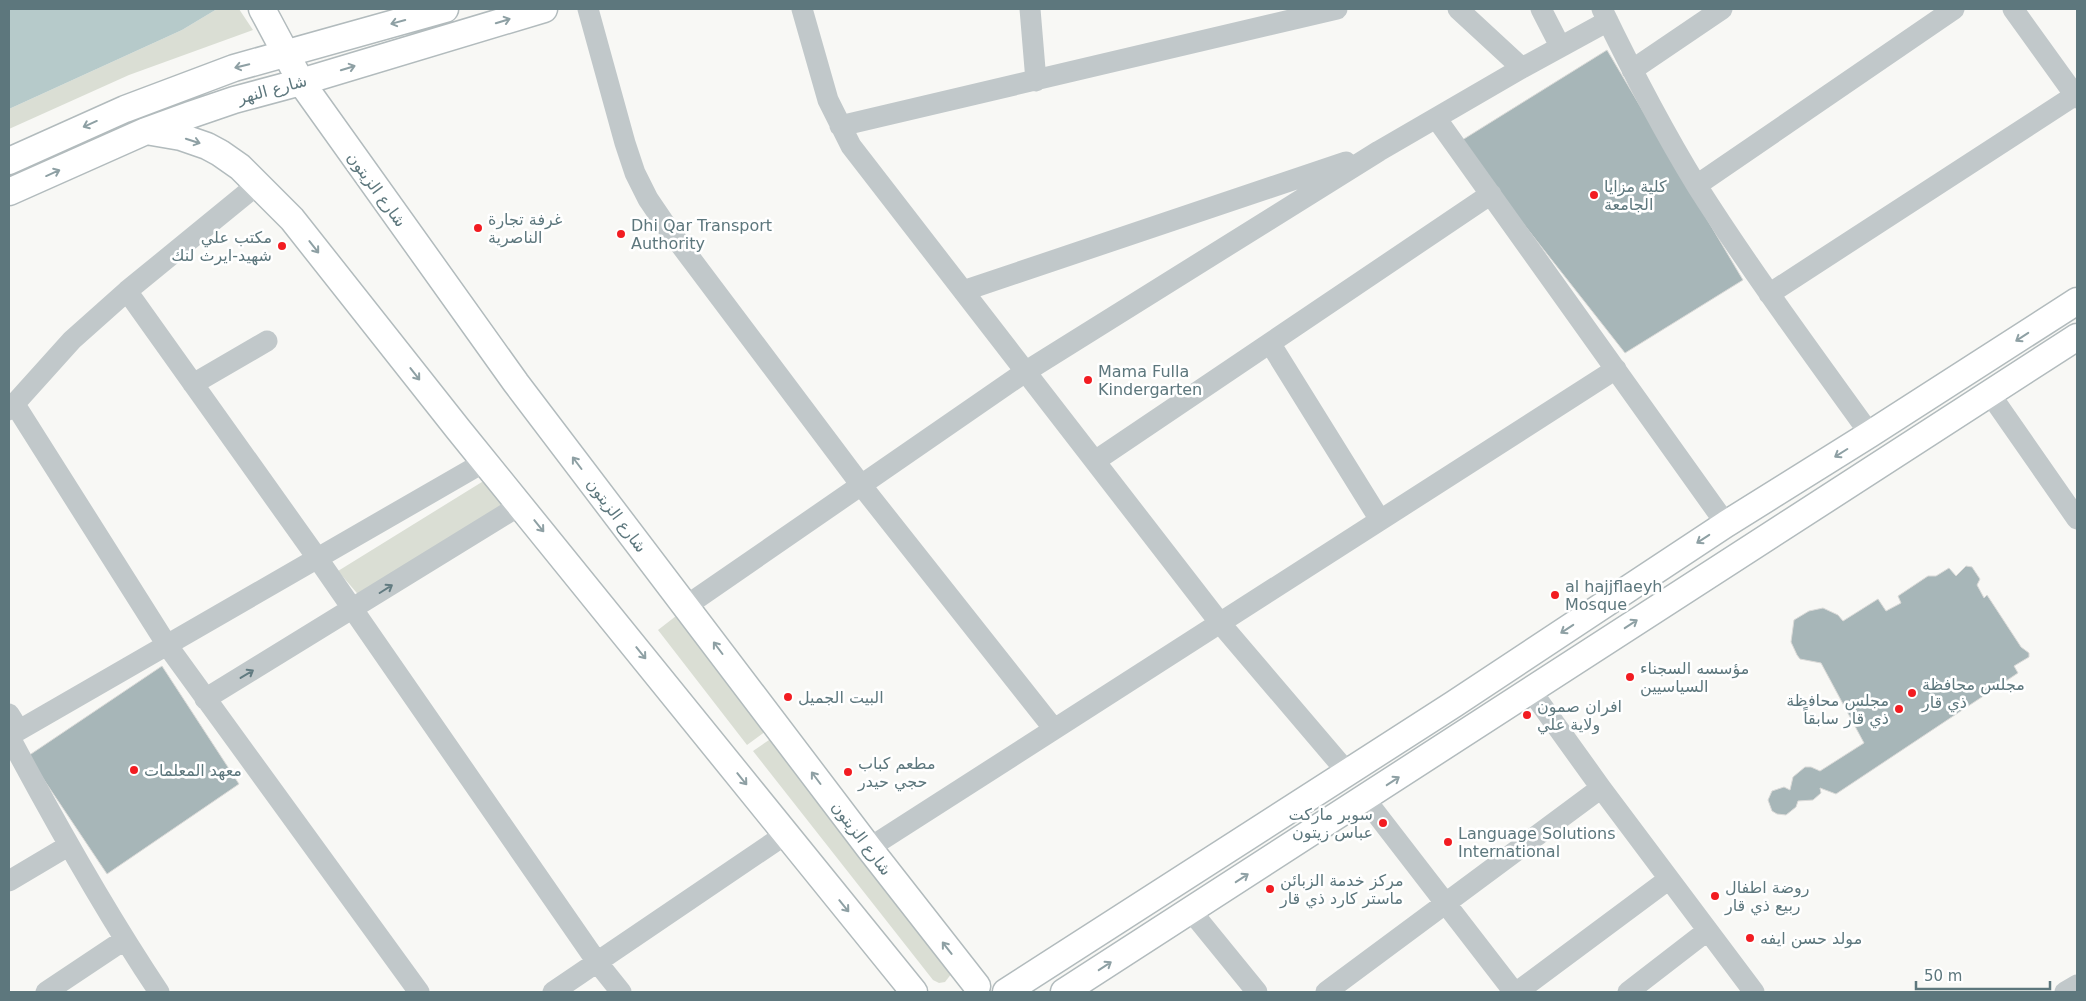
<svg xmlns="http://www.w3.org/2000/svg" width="2086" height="1001" font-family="'DejaVu Sans','Noto Naskh Arabic',sans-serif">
	<rect width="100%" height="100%" fill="#f8f8f5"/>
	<path fill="#daded4" d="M217 9H239L253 30 129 75 9 129V109L182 30Z
		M490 477 507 506 362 599 338 571Z
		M676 616 766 731 747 745 658 630Z
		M772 738 952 973 945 982 939 983 933 980 753 751Z"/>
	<path fill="#b6caca" d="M9 9H217L182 30 9 109Z"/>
	<path fill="#a7b6b8" stroke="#dadad8" d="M1607 50 1743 280 1625 353 1459 142Z
		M1966 566 1972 567 1980 579 1977 585 1984 598 1987 595 2021 647 2029 653V657L2014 666 2018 673 1836 794 1820 788 1821 793 1813 800 1798 801 1796 807 1786 815 1777 814 1772 811 1768 800 1772 791 1784 787 1790 790 1793 777 1805 767H1811L1820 771 1864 743 1821 663 1800 659 1797 655 1791 642 1794 620 1809 611 1823 608 1838 615 1843 621 1878 599 1886 611 1901 603 1898 596 1928 576H1936L1949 568 1956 576Z
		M162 666 239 784 107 874 28 756Z"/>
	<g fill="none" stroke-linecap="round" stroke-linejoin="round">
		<defs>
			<path id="major" d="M262 9 301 82 516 383 869 848 977 986
				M146 131 181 137 207 146 220 153 240 167 292 219 458 429 914 992
				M9 161 125 109 234 68 445 9
				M9 192 146 131 190 115 234 100 301 82 544 9
				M1006 992 1454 704 1726 524 1870 434 2077 301
				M1064 992 2077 337"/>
		</defs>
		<use href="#major" stroke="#b2bbbd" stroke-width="29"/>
		<path stroke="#c1c8ca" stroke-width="21" d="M588 9 625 143 635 173 648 199 667 227 861 485 1054 729
			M802 9 828 100 851 146 1220 623 1347 772
			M1030 9 1036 81
			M1458 9 1522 68
			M1541 9 1560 46
			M1602 9C1631 69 1662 129 1697 186 1751 271 1811 352 1870 434
			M2013 9 2077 98
			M1632 70 1722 9
			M1436 118 1726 524
			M840 126 1337 9
			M1697 185 1954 9
			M127 291 318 559 597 962 621 992
			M963 291 1346 162
			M1769 294 2077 94
			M1270 343 1380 520
			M193 384 267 341
			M1990 394 2077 519
			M14 403 167 645 419 992
			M9 410 72 340 127 291 258 184
			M1095 461 1491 194
			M686 606 1025 372 1379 151 1522 68 1608 21
			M1530 689 1601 788 1754 992
			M205 699 522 504
			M9 714 19 730
			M1365 799 1514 992
			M869 848 1616 369
			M9 881 68 846
			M1191 911 1257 992
			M46 992 124 940
			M159 992C104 910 56 824 9 736L486 461
			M553 992 786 834
			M1326 992 1601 788
			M1517 992 1669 879
			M1628 992 1707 931
			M2065 992 2077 985"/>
		<use href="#major" stroke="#fff" stroke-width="26"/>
	</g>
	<defs><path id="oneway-shaft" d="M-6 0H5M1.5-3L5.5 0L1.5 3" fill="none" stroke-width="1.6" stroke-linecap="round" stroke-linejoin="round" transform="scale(1.25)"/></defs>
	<g stroke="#8ea0a4">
		<use href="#oneway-shaft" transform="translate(503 21) rotate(-17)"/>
		<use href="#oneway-shaft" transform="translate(398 22) rotate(165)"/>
		<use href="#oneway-shaft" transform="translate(242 66) rotate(166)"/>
		<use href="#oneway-shaft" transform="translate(348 68) rotate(-17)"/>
		<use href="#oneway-shaft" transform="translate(90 124) rotate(156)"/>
		<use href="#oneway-shaft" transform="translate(193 141) rotate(18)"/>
		<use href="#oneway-shaft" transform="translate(53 173) rotate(-24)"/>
		<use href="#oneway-shaft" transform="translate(314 247) rotate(52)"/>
		<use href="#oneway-shaft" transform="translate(2022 337) rotate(147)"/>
		<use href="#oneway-shaft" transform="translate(415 374) rotate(52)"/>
		<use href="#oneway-shaft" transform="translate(1841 453) rotate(148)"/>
		<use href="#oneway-shaft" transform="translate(577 463) rotate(-127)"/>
		<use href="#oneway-shaft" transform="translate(539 526) rotate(51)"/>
		<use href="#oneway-shaft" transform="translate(1703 539) rotate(147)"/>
		<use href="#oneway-shaft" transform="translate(1631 624) rotate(-33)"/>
		<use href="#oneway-shaft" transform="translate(1567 629) rotate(147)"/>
		<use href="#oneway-shaft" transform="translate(718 648) rotate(-127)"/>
		<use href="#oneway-shaft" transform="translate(641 653) rotate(51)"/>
		<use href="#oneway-shaft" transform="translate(816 778) rotate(-127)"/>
		<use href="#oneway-shaft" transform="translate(742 779) rotate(51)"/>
		<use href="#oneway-shaft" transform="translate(1393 781) rotate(-33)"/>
		<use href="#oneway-shaft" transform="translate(1242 878) rotate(-33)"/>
		<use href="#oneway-shaft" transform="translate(844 906) rotate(51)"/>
		<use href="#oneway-shaft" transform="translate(947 948) rotate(-128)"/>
		<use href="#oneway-shaft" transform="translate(1105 966) rotate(-33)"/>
	</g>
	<g stroke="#627b81">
		<use href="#oneway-shaft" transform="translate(386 589) rotate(-32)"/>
		<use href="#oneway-shaft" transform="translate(247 674) rotate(-31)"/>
	</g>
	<g fill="#f21c21" stroke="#fff" stroke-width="2">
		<circle cx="1594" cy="195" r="5"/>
		<circle cx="478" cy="228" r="5"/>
		<circle cx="621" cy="234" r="5"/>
		<circle cx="282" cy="246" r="5"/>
		<circle cx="1088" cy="380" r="5"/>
		<circle cx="1555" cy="595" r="5"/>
		<circle cx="1630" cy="677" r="5"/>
		<circle cx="1912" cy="693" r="5"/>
		<circle cx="788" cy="697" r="5"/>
		<circle cx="1899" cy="709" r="5"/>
		<circle cx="1527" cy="715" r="5"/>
		<circle cx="134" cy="770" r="5"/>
		<circle cx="848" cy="772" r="5"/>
		<circle cx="1383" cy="823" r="5"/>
		<circle cx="1448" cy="842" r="5"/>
		<circle cx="1270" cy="889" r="5"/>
		<circle cx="1715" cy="896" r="5"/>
		<circle cx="1750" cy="938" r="5"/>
	</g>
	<g text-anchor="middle" stroke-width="5" stroke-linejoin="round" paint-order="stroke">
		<g font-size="16" fill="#5d777d" stroke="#fff">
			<text transform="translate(272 89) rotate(-15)" y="6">شارع النهر</text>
			<text transform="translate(377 189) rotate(54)" y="6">شارع الزيتون</text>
			<text transform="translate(617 515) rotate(53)" y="6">شارع الزيتون</text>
			<text transform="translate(862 838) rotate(53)" y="6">شارع الزيتون</text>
		</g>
		<g font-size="16" fill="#5d777d" stroke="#fff" text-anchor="start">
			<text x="1604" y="192">كلية مزايا<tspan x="1604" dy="18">الجامعة</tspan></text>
			<text x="488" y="225">غرفة تجارة<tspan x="488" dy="18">الناصرية</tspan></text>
			<text x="631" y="231">Dhi Qar Transport<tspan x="631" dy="18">Authority</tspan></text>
			<text x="272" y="243" text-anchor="end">مكتب علي<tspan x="272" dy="18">شهيد-ايرث لنك</tspan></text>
			<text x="1098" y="377">Mama Fulla<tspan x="1098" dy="18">Kindergarten</tspan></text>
			<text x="1565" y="592">al hajjflaeyh<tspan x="1565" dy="18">Mosque</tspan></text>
			<text x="1640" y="674">مؤسسه السجناء<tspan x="1640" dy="18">السياسيين</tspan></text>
			<text x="1922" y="690">مجلس محافظة<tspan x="1922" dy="18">ذي قار</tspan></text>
			<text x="798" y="703">البيت الجميل</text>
			<text x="1889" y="706" text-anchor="end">مجلس محافظة<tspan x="1889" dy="18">ذي قار سابقاً</tspan></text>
			<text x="1537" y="712">افران صمون<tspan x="1537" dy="18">ولاية علي</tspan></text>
			<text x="858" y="769">مطعم كباب<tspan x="858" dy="18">حجي حيدر</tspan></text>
			<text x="144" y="776">معهد المعلمات</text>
			<text x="1373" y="820" text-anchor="end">سوبر ماركت<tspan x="1373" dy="18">عباس زيتون</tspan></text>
			<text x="1458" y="839">Language Solutions<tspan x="1458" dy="18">International</tspan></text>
			<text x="1280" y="886">مركز خدمة الزبائن<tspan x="1280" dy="18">ماستر كارد ذي قار</tspan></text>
			<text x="1725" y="893">روضة اطفال<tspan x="1725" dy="18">ربيع ذي قار</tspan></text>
			<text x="1760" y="944">مولد حسن ايفه</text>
		</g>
	</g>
	<rect width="2086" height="1001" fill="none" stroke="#5d777d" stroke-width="20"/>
	<path d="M1916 981v8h134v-8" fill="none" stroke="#5d777d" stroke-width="2.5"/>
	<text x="1924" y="981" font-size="15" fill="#5d777d" stroke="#ffffff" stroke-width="4" paint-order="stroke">50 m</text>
</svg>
